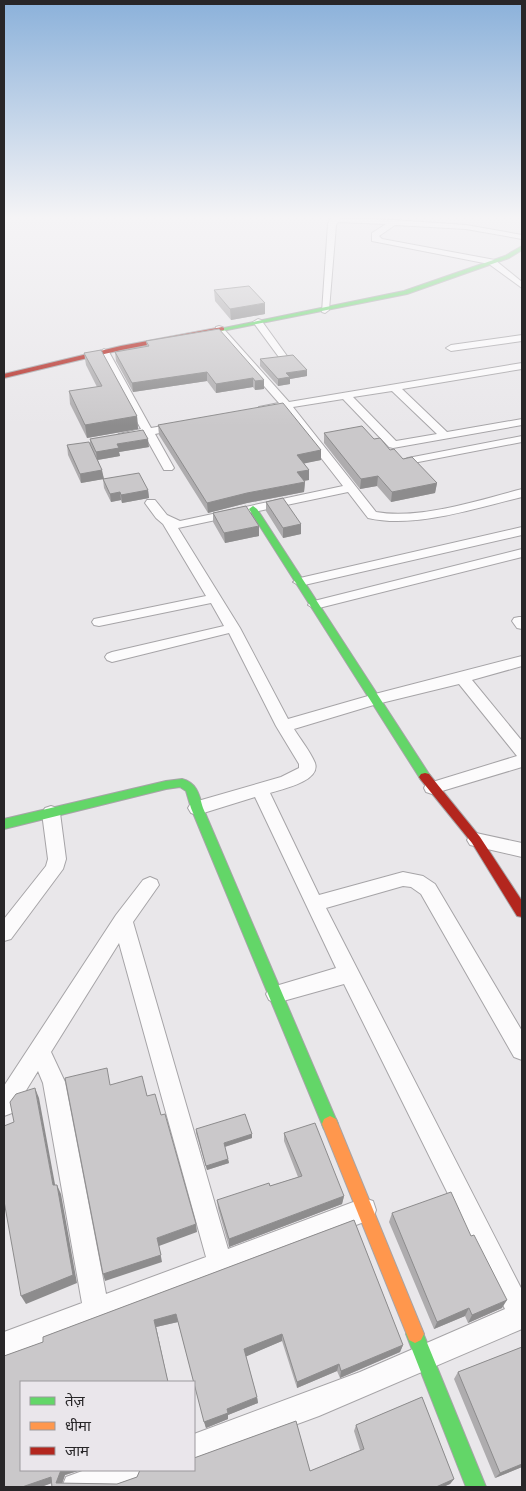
<svg xmlns="http://www.w3.org/2000/svg" width="526" height="1491" font-family="Cabin,'Noto Sans Devanagari',sans-serif">
	<rect width="100%" height="100%" fill="#e9e7ea"/>
	<g fill="none" stroke-linecap="round" stroke-linejoin="round">
		<defs>
			<path id="street" d="M331 218 394 220 466 225 522 235V239L466 229 395 225 379 236 382 239 495 260 522 282V288L489 264 372 241V233L386 224 338 222 336 225 329 310 325 313 322 312 328 224Z
				M258 319 261 320 287 356V360H281L253 322Z
				M219 326 222 327 289 402 522 363V369L402 389 447 432 522 419V425L393 448 389 447 343 399 293 407 376 512C420 520 479 500 522 489V497C475 508 415 529 368 518L348 492 178 528 240 628 288 719 375 694 522 656V666L472 680 522 741V767L432 794 426 792 424 788 426 784 517 756 459 684 377 704 294 729C300 739 310 751 315 763 321 781 283 789 270 793L319 895 403 872 423 876 435 884 522 1031V1060L514 1057 421 894 411 887 403 886 326 908 522 1290V1329L319 1416 194 1462V1434L360 1372 505 1309 344 984 276 1003 269 1000 266 994 269 988 336 968 255 797 197 815 191 813 188 808 191 803 281 777 299 768V764L276 726 229 633 112 662 107 660 105 657 107 654 112 652 224 626 211 603 99 626 94 625 92 622 94 619 99 618 206 596 163 524 156 518 145 503 147 500H155L167 515 180 521 343 486 283 409 259 411 258 409 259 407 279 403 216 331V327ZM392 391 437 434 396 441 353 397Z
				M522 335V341L451 351 446 348 451 345Z
				M104 349 109 352 151 428 180 423 185 426 184 428 155 434 174 468 172 470H164L145 436 123 439 117 436 119 434 141 429 99 352Z
				M522 436V442L408 464 402 461 408 458Z
				M522 527V535L300 586 293 582 300 578Z
				M522 549V557L315 609 308 605 310 602Z
				M519 617H522V629L517 628 512 621 514 618Z
				M51 806 57 808 60 813 66 859 63 869 11 939 4 941V919L46 866 48 859 42 813 45 808Z
				M476 833 522 843V857L470 845 467 840 470 835Z
				M150 877 157 880 159 885 133 922 228 1249 364 1198 373 1201 376 1210 373 1219 364 1222 4 1358V1332L82 1303 43 1083 38 1071 12 1113 4 1116V1086L116 915 143 880ZM119 943 206 1257 106 1294 65 1082 51 1052Z
				M85 1470H143L139 1480 120 1487H62L66 1477Z"/>
			<path id="fast" d="M522 246V250L509 258 407 294 222 331 219 329 404 291 505 256Z
				M253 506 257 509 429 774 431 777 429 780H421L249 509Z
				M182 779C197 783 199 794 203 808L338 1124 336 1129 330 1132 324 1129 191 808 186 791 180 787 166 789 4 829V819L166 781Z
				M415 1325 421 1328 486 1487H466L406 1334 409 1328Z"/>
			<path id="slow" d="M330 1116 336 1119 424 1334 421 1340 415 1343 409 1340 322 1124 324 1119Z"/>
			<path id="jam" d="M222 327 224 328V330L121 350 4 378V374L121 346Z
				M425 773 429 774 480 837 522 901V917L517 916 472 843 421 780 419 777 421 774Z"/>
		</defs>
		<use href="#street" stroke="#a6a4a7" stroke-width="2"/>
		<use href="#fast" stroke="#a6a4a7" stroke-width="2"/>
		<use href="#slow" stroke="#a6a4a7" stroke-width="2"/>
		<use href="#jam" stroke="#a6a4a7" stroke-width="2"/>
		<use href="#street" fill="#fcfbfc" fill-rule="evenodd"/>
		<use href="#fast" fill="#63d668" fill-rule="evenodd"/>
		<use href="#slow" fill="#ff974d" fill-rule="evenodd"/>
		<use href="#jam" fill="#b3261e" fill-rule="evenodd"/>
	</g>
	<path fill="#aeacae" d="M214 290 265 314 231 320 215 301Z
		M219 329 264 389 255 390 253 387 216 393 207 381 133 392 116 361 115 352 147 346 146 341Z
		M84 353 137 416 138 429 87 438 70 404 69 391 97 387 86 365Z
		M260 359 307 376 290 379V384L278 386 260 366Z
		M158 425 321 450V460L304 463 309 470V480L303 481 305 482 304 492 247 503 208 513 159 435Z
		M324 433 390 450 437 483 435 493 391 502 377 486 360 489 324 443Z
		M90 439 149 447 119 452 120 456 98 460 104 479 148 490 149 498 122 503 121 500 111 502 104 488 103 479 81 483 68 455 67 445H90Z
		M266 502 301 524V534L283 538 266 511Z
		M213 513 259 536 225 543 213 522Z
		M196 1129 252 1134V1138L225 1147 229 1163 207 1170 196 1133Z
		M284 1133 344 1196 342 1204 229 1247 218 1208 217 1200 270 1186 298 1177 284 1141Z
		M392 1213 502 1308 468 1323 465 1316 434 1329 389 1222Z
		M354 1220 403 1345 400 1352 340 1378 337 1371 297 1388 282 1341 246 1356 257 1397 258 1403 228 1415V1419L206 1428 178 1322 156 1327 168 1382H21V1470H81L65 1475 62 1483 117 1484 137 1477 140 1470H194V1458L296 1421 310 1471 360 1450 354 1431 356 1425 422 1397 454 1479 450 1484 443 1487H52L51 1483 41 1487H4V1356L43 1342V1337Z
		M522 1347V1467L495 1478 454 1379 458 1372Z"/>
	<path fill="#8d8c8d" d="M265 303V314L231 320 230 309Z
		M307 370V376L290 379V384L278 386V379L286 373Z
		M207 372V381L133 392 132 383Z
		M253 378V387L216 393V384Z
		M264 380V389L255 390V381Z
		M137 416 138 429 87 438 85 425Z
		M148 439 149 447 119 452 120 456 97 460 96 452 117 444Z
		M321 450V460L297 465V455Z
		M102 470 104 479 81 483 80 474Z
		M309 470V480L296 482 297 472Z
		M378 476 377 486 360 489 361 479Z
		M305 482 304 492 247 503 208 513 207 503 247 493Z
		M437 483 435 493 391 502 392 492Z
		M148 490 149 498 122 503 121 495Z
		M120 492 121 500 111 502 110 494Z
		M301 524V534L283 538V528Z
		M259 526V536L225 543 224 533Z
		M35 1088 39 1098 57 1195 53 1185Z
		M252 1134V1138L224 1147V1143Z
		M228 1159 229 1163 207 1170 206 1166Z
		M57 1185 61 1194 77 1283 26 1304 21 1296Z
		M344 1196 342 1204 229 1247V1239Z
		M196 1224 197 1232 159 1246 162 1262 105 1281 103 1274 157 1238Z
		M507 1300 502 1308 468 1323 472 1315Z
		M469 1308 465 1316 434 1329 437 1322Z
		M176 1314 178 1322 156 1327 168 1382 154 1320Z
		M282 1334V1341L245 1357 244 1349Z
		M403 1345 400 1352 340 1378 341 1371Z
		M339 1364 337 1371 297 1388V1382Z
		M257 1397 258 1403 228 1415V1419L206 1428 204 1422 227 1409Z
		M522 1464V1467L495 1478 500 1473Z
		M61 1470H81L65 1475 61 1487 56 1483Z
		M51 1477 55 1482 41 1487H22Z
		M454 1479 450 1484 443 1487H436Z"/>
	<path fill="#cac8ca" stroke="#8d8c8d" d="M249 286 265 303 230 309 214 290Z
		M219 329 264 380 255 381 253 378 216 384 207 372 132 383 115 352 149 346 146 341Z
		M101 350 137 416 85 425 69 391 102 386 84 353Z
		M293 355 307 370 286 373 290 377 278 379 260 359Z
		M283 403 321 450 297 455 309 470 297 472 305 482 247 493 207 503 158 425Z
		M362 426 374 439 380 438 390 450 394 449 403 459 412 457 437 483 392 492 378 476 361 479 324 433Z
		M143 430 148 439 117 444 119 448 96 452 90 439Z
		M89 442 102 470 80 474 67 445Z
		M139 473 148 490 121 495 120 492 110 494 103 479Z
		M283 498 301 524 283 528 266 502Z
		M246 506 259 526 224 533 213 513Z
		M107 1068 110 1085 142 1076 147 1096 155 1094 161 1115 165 1114 196 1224 157 1238 161 1255 103 1274 65 1078Z
		M35 1088 53 1185H57L73 1275 21 1296 4 1201V1126L14 1122 10 1102 16 1094Z
		M245 1114 252 1134 224 1143 228 1159 206 1166 196 1129Z
		M315 1123 344 1196 229 1239 217 1200 269 1183 270 1186 302 1176 284 1133Z
		M451 1192 471 1236 474 1235 507 1300 472 1315 469 1308 437 1322 392 1213Z
		M354 1220 403 1345 341 1371 339 1364 297 1382 282 1334 244 1349 257 1397 227 1409 228 1413 204 1422 176 1314 154 1320 168 1382H21V1470H62H61L56 1483 117 1484 137 1477 140 1470H194V1458L296 1421 310 1471 364 1449 356 1425 422 1397 454 1479 436 1487H52L51 1477 22 1487H4V1356L43 1342V1337Z
		M522 1347V1464L500 1473 458 1372Z"/>
	<linearGradient id="sky" x2="0" y2="1"><stop stop-color="#8bb1da"/><stop offset="0.51" stop-color="#f5f4f6"/><stop offset="1" stop-color="#f5f4f6" stop-opacity="0"/></linearGradient>
	<rect width="526" height="426" fill="url(#sky)"/>
	<rect width="526" height="1491" fill="none" stroke="#282628" stroke-width="10"/>
	<rect x="20" y="1381" width="175" height="90" fill="#eae6eb" stroke="#9c999d"/>
	<rect x="30" y="1397" width="25" height="8" fill="#63d668" stroke="#9c999d"/>
	<text x="65" y="1406" font-size="15" fill="#282628">तेज़</text>
	<rect x="30" y="1422" width="25" height="8" fill="#ff974d" stroke="#9c999d"/>
	<text x="65" y="1431" font-size="15" fill="#282628">धीमा</text>
	<rect x="30" y="1447" width="25" height="8" fill="#b3261e" stroke="#9c999d"/>
	<text x="65" y="1456" font-size="15" fill="#282628">जाम</text>
</svg>
